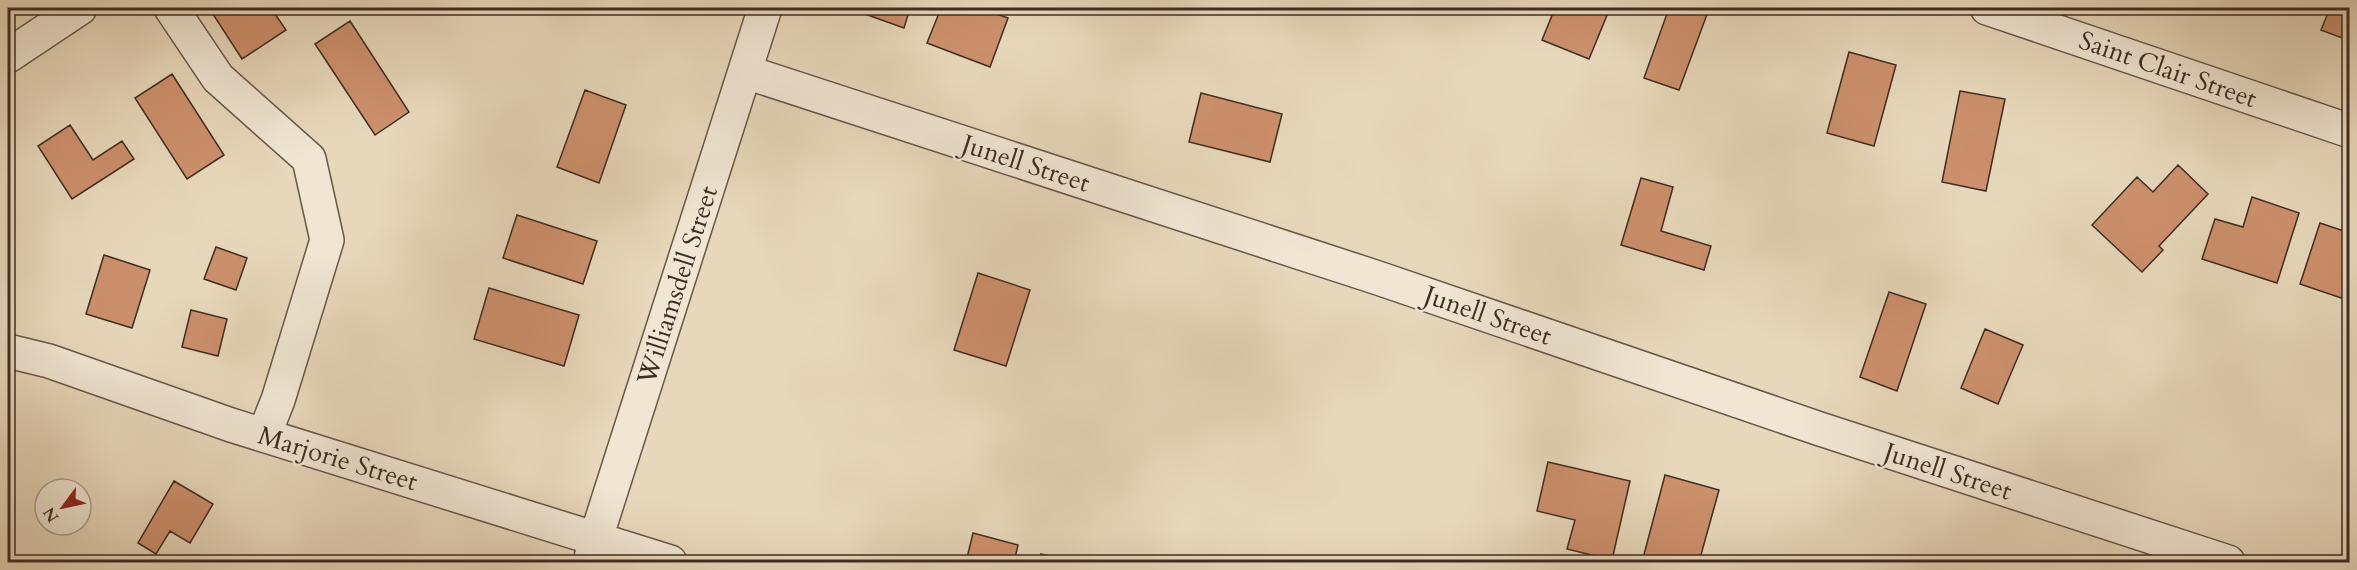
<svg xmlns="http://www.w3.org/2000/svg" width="2357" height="570" font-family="Cardo,serif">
	<rect width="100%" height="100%" fill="#e8d8bb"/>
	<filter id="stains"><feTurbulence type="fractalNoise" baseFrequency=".00333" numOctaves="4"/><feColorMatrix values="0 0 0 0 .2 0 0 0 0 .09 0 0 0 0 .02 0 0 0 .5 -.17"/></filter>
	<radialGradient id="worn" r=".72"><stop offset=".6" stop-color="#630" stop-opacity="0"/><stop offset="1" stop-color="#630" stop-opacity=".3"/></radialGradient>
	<path fill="#cd906d" stroke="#3e2d23" stroke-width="1.5" d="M209 8H271L286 30 242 59Z
		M868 8H910L904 28 865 14Z
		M941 8H980L1008 18 990 67 927 43Z
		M1555 8H1610L1589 59 1542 40Z
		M1669 8 1709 9 1679 90 1644 78Z
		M2330 8H2350V41L2321 30Z
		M350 21 409 112 375 135 315 44Z
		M1849 52 1896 65 1874 146 1827 133Z
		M172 74 224 155 187 179 135 98Z
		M585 90 626 105 599 183 557 167Z
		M1960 91 2005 99 1986 191 1942 182Z
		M1201 93 1282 114 1270 162 1189 142Z
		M70 125 93 160 122 141 134 159 72 199 38 146Z
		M2178 165 2208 194 2159 246 2163 250 2142 272 2092 225 2137 177 2153 192Z
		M1641 178 1673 187 1661 231 1711 246 1704 270 1621 245Z
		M2252 197 2299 213 2277 283 2202 259 2215 219 2243 227Z
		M517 215 597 241 583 284 503 258Z
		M2320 223 2350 233V301L2300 284Z
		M216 247 247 258 236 290 204 279Z
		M104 255 150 270 132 328 86 314Z
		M978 273 1030 290 1006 366 954 350Z
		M489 288 579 315 564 366 474 339Z
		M1889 292 1926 304 1897 391 1860 377Z
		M191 310 227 319 218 356 182 347Z
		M1985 329 2023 345 1998 404 1961 388Z
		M1548 462 1630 481 1612 560 1567 549 1575 520 1537 511Z
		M1665 475 1719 490 1699 562H1642Z
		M174 481 213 504 190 543 170 531 156 554 138 543Z
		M973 533 1018 545 1014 562H966Z
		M1041 554 1078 562H1039Z"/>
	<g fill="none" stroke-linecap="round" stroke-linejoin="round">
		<defs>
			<path id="minor" d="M171 8 218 78 309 159 327 240 278 400 264 435
				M1987 8 2350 131
				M8 56 80 8
				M746 72 1378 278 1820 429 2228 562
				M8 351 49 361 231 425 670 562
				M590 562 596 538 765 8"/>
		</defs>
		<use href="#minor" stroke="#685849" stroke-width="36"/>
		<use href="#minor" stroke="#f0e6d3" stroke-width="33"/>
	</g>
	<g text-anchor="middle" stroke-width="5" stroke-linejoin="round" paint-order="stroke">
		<g font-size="26" fill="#3e2d23" stroke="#f0e6d3">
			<text transform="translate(2168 69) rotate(19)" y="9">Saint Clair Street</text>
			<text transform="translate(1026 163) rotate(18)" y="9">Junell Street</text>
			<text transform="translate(677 285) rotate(-72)" y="9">Williamsdell Street</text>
			<text transform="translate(1488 315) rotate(19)" y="9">Junell Street</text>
			<text transform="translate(338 458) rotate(17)" y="9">Marjorie Street</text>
			<text transform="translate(1948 471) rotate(18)" y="9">Junell Street</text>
		</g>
	</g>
	<rect width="2357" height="570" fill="none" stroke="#e8d8bb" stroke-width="30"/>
	<rect x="9" y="9" width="2339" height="552" fill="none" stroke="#3e2d23" stroke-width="3"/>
	<rect x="15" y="15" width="2327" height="540" fill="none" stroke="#3e2d23" stroke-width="1.5"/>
	<g transform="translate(63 507) rotate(237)"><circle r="28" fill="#f0e6d3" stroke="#a99c8d" stroke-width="1.5"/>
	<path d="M0-4.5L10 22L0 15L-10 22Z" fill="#8f2418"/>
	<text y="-9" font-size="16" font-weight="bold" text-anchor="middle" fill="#3e2d23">N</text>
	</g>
	<rect width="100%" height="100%" filter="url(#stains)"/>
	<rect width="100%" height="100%" fill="url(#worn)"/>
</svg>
